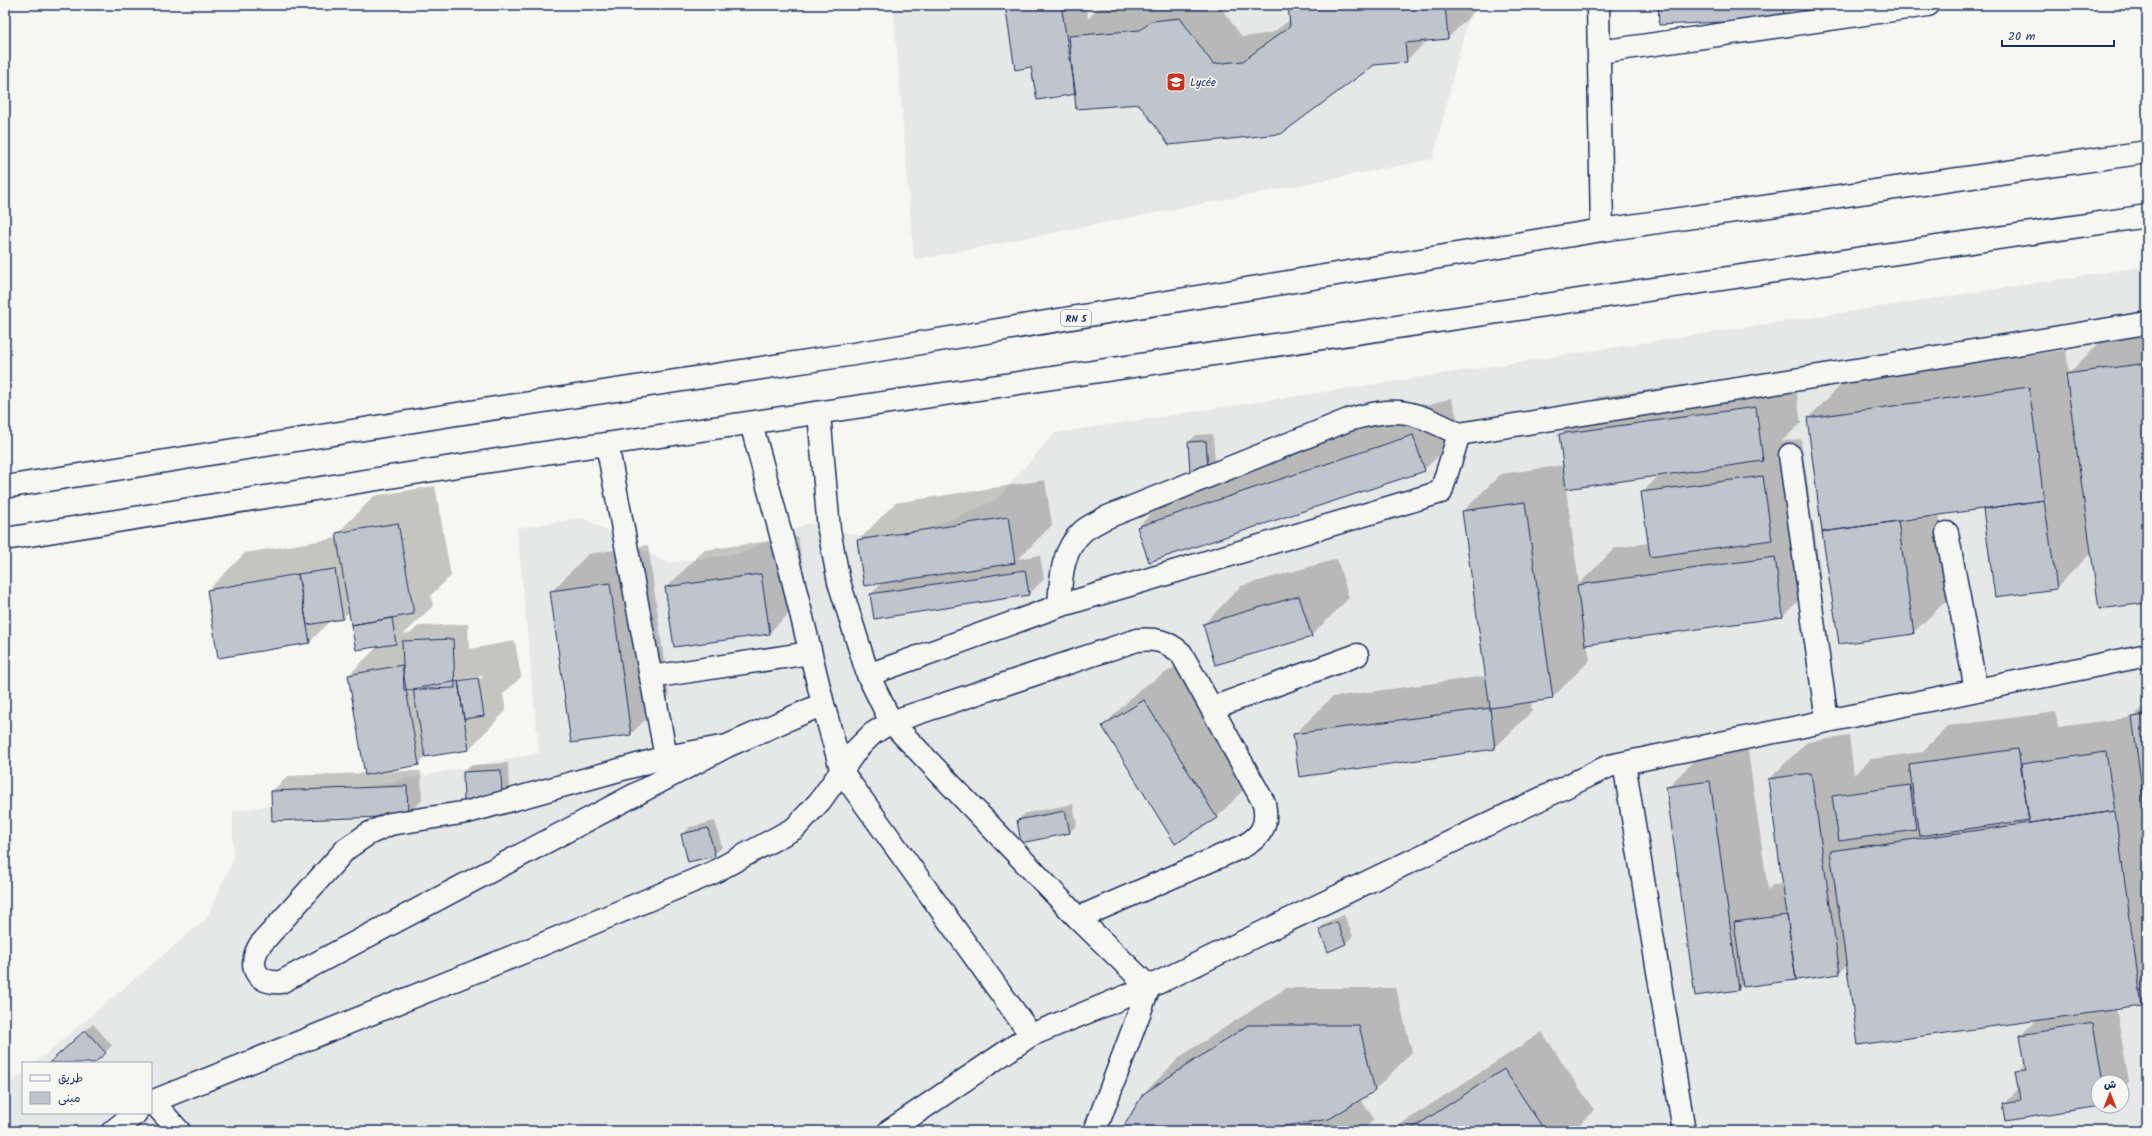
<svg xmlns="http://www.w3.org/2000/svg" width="2152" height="1136" font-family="Kalam,'Playpen Sans Arabic',sans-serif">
	<rect width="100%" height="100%" fill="#f6f6f2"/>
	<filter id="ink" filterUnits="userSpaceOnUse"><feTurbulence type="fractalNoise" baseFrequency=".025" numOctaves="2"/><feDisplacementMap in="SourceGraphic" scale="8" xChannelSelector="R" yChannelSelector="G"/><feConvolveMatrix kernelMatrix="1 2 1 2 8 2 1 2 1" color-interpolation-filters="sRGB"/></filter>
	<g filter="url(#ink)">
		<path fill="#e6e7e7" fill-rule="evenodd" d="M893 5H1471L1433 159 914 260Z
			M2147 266V1120L2121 1131H5V1088L23 1073V1113H151V1063H35L206 919 233 860V812L539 753 517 528 583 518 668 563 742 553 808 523 867 537 924 530 995 501 1055 433ZM2098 1082H2122V1106H2098Z"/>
		<path fill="#0003" fill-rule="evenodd" d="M1006 5H1086L1088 19 1098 8 1138 5H1219L1242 37 1272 33 1290 20 1289 5H1475L1476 10 1448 38 1428 40 1406 61 1374 64 1139 103 1075 93 1032 66Z
			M1659 5H1796L1784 18Z
			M2147 331V602L2092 552 2056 588 1996 596 1984 508 1939 514 1951 596 1913 633 1808 418 1846 380 2066 350 2069 373 2105 337Z
			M1793 370 1801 423 1782 441 1801 439 1810 502 1788 524 1813 520 1821 579 1783 616 1587 643 1590 660 1552 698 1531 701 1532 711 1495 748 1294 735 1332 697 1486 676 1463 511 1501 474 1564 465 1560 435 1597 397ZM1660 474 1642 493 1649 543 1615 548 1579 584 1566 488Z
			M1451 398 1462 432 1424 470 1138 527 1175 489Z
			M1213 434 1215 461 1207 469 1189 442 1196 435Z
			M1045 480 1052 525 1018 559 1040 555 1044 579 1029 594 875 617 871 594 883 582 858 541 895 503Z
			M435 486 451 576 431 595 433 606 404 634 411 633 418 626 468 624 469 649 515 641 521 677 503 694 506 711 469 749 427 756 418 764 378 771H421L422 800 407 815 272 791 288 776 366 773 349 675 378 646 356 649 350 611 343 618 331 620 310 642 208 590 245 553 337 538V534L374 496ZM482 676 483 678 455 683V681Z
			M798 537 807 596 769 633 667 587 704 550Z
			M648 545 669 696 631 734 572 742 551 592 588 554Z
			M1337 559 1349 598 1311 636 1204 624 1241 586Z
			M1181 663 1254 779 1217 817 1175 842 1103 726 1140 689Z
			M2147 703V999L2141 1005 2116 1008 2129 1082 2122 1089V1082H2098V1105L2003 1104 2019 1087 2016 1072 2026 1063 2021 1035 2037 1019 1847 965 1839 973 1744 984 1738 989 1667 788 1704 750 1747 744 1768 890 1773 885 1784 884 1769 779 1807 742 1849 736 1854 775 1871 759 1922 752 1948 726 2056 712 2058 727 2134 717Z
			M508 763 509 792 465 800 464 772 472 765Z
			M1073 804 1077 825 1070 832 1018 820 1026 813Z
			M715 821 722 847 714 855 682 835 690 827Z
			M1344 915 1353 936 1346 943 1329 951 1320 929 1327 922Z
			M1286 988H1396L1412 1052 1375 1090 1360 1099 1374 1119 1362 1131H1293L1307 1122 1259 1131H1123L1143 1094 1181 1056Z
			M93 1024 112 1045 105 1053 93 1063H51L57 1055Z
			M1542 1032 1594 1110 1573 1131H1390Z"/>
		<path fill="#c0c4cd" stroke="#1b2f5e" d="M1005 5H1061L1076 94 1037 100 1031 67 1015 70Z
			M1288 5H1445L1448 39 1405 43 1407 62 1374 65 1281 134 1169 145 1139 104 1076 109 1069 36 1140 30 1152 21 1180 18 1213 64 1243 61 1290 26Z
			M1658 5H1783L1784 19 1659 25Z
			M2147 363V603L2099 609 2066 374Z
			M2029 387 2044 500 1822 532 1807 418Z
			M1756 407 1763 461 1566 489 1559 434Z
			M1413 435 1425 471 1149 562 1137 527Z
			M1206 441 1208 470 1190 471 1188 442Z
			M1763 476 1772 540 1650 557 1641 492Z
			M2044 500 2057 589 1995 597 1983 509Z
			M1525 502 1553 699 1490 708 1462 511Z
			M1008 517 1015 563 864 586 857 540Z
			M1898 521 1914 634 1839 644 1822 532Z
			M398 523 414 614 351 625 336 533Z
			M1775 557 1783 617 1585 645 1577 585Z
			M335 569 343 619 307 625 298 574Z
			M1025 570 1029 595 874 619 870 594Z
			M298 574 310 643 218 658 207 590Z
			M761 574 770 634 674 647 665 587Z
			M610 583 631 735 571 743 550 591Z
			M1299 596 1312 637 1215 665 1203 624Z
			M392 618 396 644 356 650 351 625Z
			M453 639 455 688 404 690 402 641Z
			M402 665 419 765 365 775 348 675Z
			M478 678 484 716 464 719 458 681Z
			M458 681 469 750 425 757 413 689Z
			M1144 700 1217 818 1175 844 1102 726Z
			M1490 708 1495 749 1299 777 1293 734Z
			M2147 715V824L2132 717Z
			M2018 749 2029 820 1919 836 1909 764Z
			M2106 752 2115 811 2029 823 2021 764Z
			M501 770 502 800 464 801 463 772Z
			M1811 773 1840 974 1796 980 1768 779Z
			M1710 781 1739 990 1695 996 1666 787Z
			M1910 785 1916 830 1839 841 1832 796Z
			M407 786 408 816 272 821 271 791Z
			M1065 811 1070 833 1021 843 1017 820Z
			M2115 811 2142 1006 1858 1045 1830 851Z
			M708 828 715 856 688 862 681 834Z
			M1787 915 1796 980 1743 987 1734 922Z
			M1337 922 1346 944 1328 952 1319 929Z
			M2093 1023 2103 1082H2098V1106H2101L2005 1121 2002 1103 2020 1100 2015 1071 2026 1070 2020 1035Z
			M1248 1025H1359L1375 1091 1329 1119 1255 1131H1121L1143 1094Z
			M85 1030 106 1053 94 1063H49Z
			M1504 1069 1545 1131H1408Z
			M1317 1127 1320 1131H1310Z"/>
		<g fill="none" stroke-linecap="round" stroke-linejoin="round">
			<defs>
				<path id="minor" d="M1598 5 1602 230
					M1599 52 1928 5
					M819 413 829 530 839 582 868 675 891 722 1078 918 1149 987 1609 766 2147 655
					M751 423 791 572 823 704 842 772 1031 1035 889 1131
					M607 444 666 757
					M1790 455 1827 721
					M1947 533 1976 690
					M1059 606C1061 578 1061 551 1083 531 1089 526 1098 522 1105 518L1348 420C1399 405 1412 411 1459 434
					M868 675 1059 606 1441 492 1459 434 2147 323
					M651 677 810 653
					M1212 708 1357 655
					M727 746 666 757 468 812 390 824 368 834 346 849 260 945C247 966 256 984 281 982L727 746 823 704
					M1624 763 1684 1131
					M1031 1035 1149 987 1095 1131
					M152 1101 179 1131
					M151 1102 524 952 712 873 795 828 820 801 857 749 872 734 891 722 1137 640C1155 638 1167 641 1181 653L1264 803C1268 824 1263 835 1244 846L1078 918
					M113 1131 136 1113"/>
				<path id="highway" d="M5 487 457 414 854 354 1602 230 2147 152
					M5 539 464 465 2147 216"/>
			</defs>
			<use href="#minor" stroke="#1b2f5e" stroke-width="25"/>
			<use href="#highway" stroke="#1b2f5e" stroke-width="25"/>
			<use href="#minor" stroke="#f6f6f2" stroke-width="22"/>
			<use href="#highway" stroke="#f6f6f2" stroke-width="22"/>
		</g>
	</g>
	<defs>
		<symbol id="school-square" viewBox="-11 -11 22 22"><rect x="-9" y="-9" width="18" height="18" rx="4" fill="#c8321e" stroke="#f6f6f2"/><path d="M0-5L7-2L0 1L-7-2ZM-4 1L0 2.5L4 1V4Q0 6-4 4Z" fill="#fff"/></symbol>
	</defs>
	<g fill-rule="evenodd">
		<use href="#school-square" x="1165" y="71" width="22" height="22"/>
	</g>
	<g text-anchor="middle" stroke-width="3.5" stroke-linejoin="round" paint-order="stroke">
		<rect fill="#f6f6f2" stroke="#5d6b8a" stroke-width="1" x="1061" y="310" width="30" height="16" rx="3"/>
		<g font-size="10" font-weight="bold" fill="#1b2f5e">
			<text x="1076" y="322">RN 5</text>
		</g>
		<g font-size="11" fill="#1b2f5e" stroke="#f6f6f2" text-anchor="start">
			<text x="1190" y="86">Lycée</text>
		</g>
	</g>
	<rect width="2152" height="1136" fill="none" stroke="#f6f6f2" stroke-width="20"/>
	<rect x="10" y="10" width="2132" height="1116" fill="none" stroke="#1b2f5e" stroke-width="1.5" filter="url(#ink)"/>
	<rect x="22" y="1062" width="130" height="52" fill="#f6f6f2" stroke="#9ea6b7"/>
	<rect x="30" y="1075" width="20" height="6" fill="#f6f6f2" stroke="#9ea6b7"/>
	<text x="58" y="1082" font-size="12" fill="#1b2f5e">طريق</text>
	<rect x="30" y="1092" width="20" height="12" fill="#c0c4cd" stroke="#9ea6b7"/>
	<text x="58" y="1102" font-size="12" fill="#1b2f5e">مبنى</text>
	<g transform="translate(2110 1094)"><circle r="19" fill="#f6f6f2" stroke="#9ea6b7"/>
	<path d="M0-3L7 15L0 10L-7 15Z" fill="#c8321e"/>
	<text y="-6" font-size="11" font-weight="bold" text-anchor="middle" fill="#1b2f5e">ش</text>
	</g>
	<path d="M2002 40v6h112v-6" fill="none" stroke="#1b2f5e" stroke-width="2"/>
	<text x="2008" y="40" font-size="12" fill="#1b2f5e" stroke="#f6f6f2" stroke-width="3" paint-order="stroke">20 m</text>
</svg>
